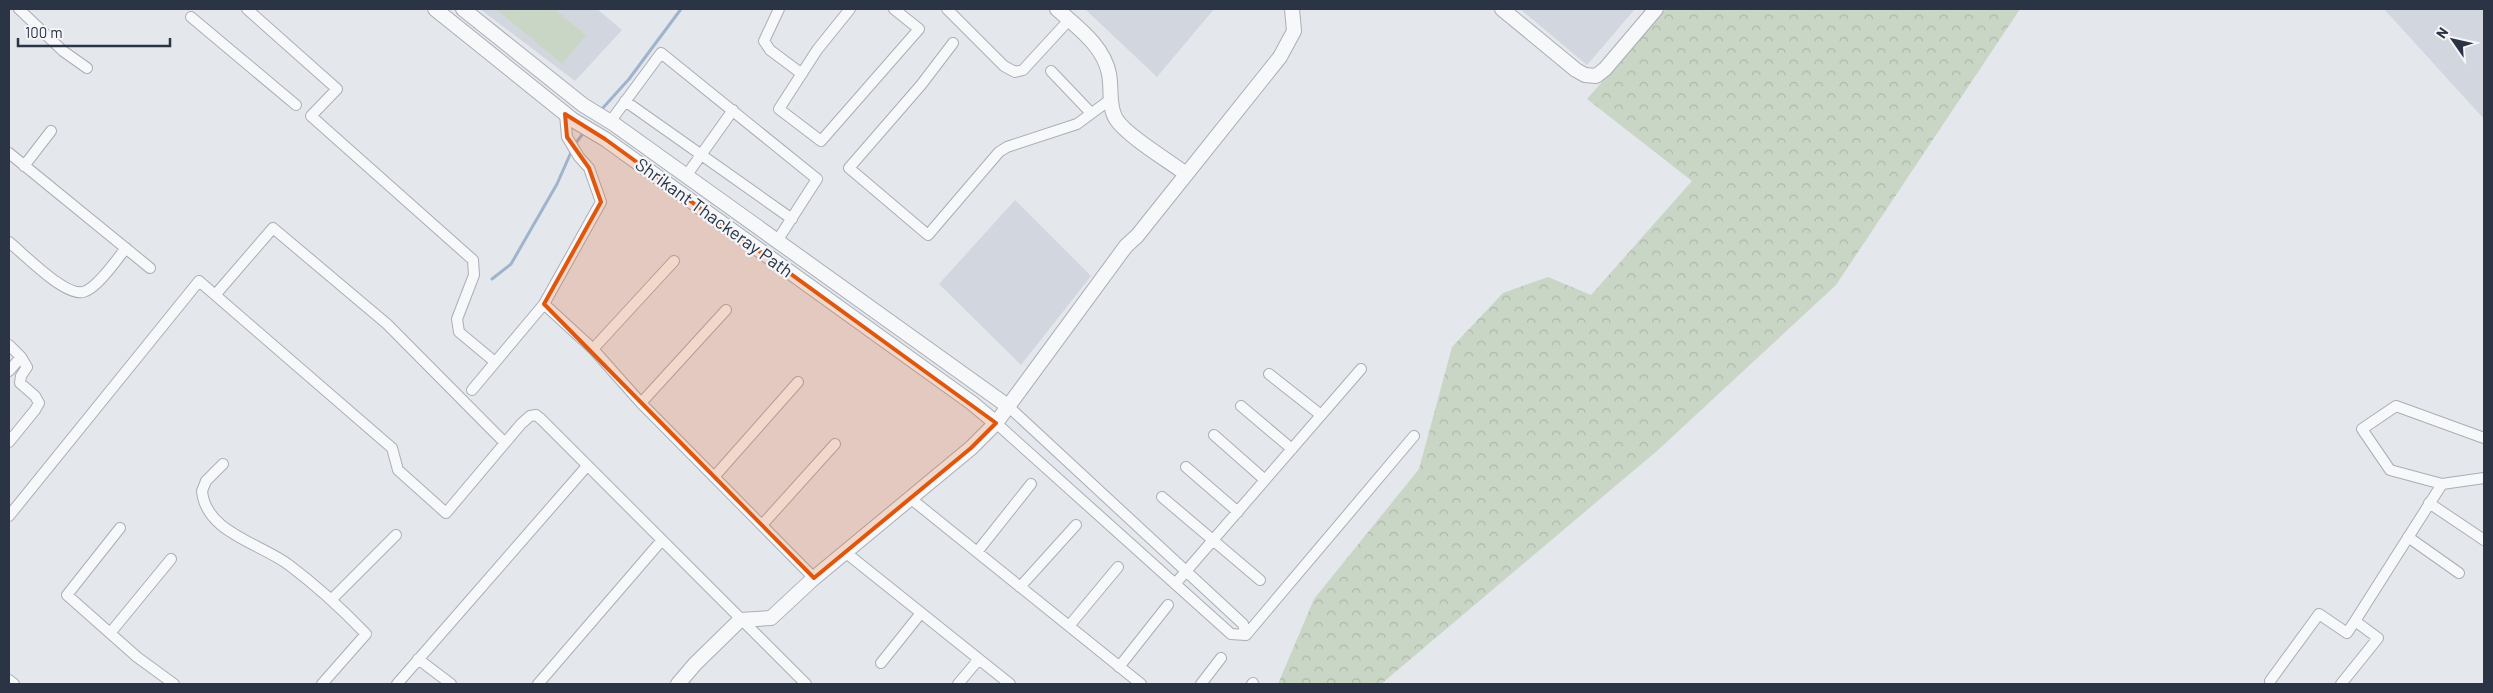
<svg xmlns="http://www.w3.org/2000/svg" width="2493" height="693" font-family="Barlow,sans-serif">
	<defs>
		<pattern id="forest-crowns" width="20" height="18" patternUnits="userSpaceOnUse" patternTransform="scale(1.25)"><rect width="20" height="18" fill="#c9d6c5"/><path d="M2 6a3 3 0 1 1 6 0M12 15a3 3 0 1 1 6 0" fill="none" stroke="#adb8ab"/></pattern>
	</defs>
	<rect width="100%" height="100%" fill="#e4e7ec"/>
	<path fill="#d2d6de" d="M480 9H597L622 30 575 81Z
		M1085 9H1214L1157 77Z
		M1520 9H1635L1587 65Z
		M2384 9H2484V119Z
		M1015 200 1091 276 1021 365 939 284Z"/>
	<path fill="url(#forest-crowns)" d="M1666 9H2020L1836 285 1658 450 1381 684H1278L1314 599 1419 469 1452 347 1503 293 1548 277 1591 295 1692 181 1587 99Z"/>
	<path fill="#c9d6c5" d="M496 9H554L586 35 562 64Z"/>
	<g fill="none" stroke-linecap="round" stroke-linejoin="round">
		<path stroke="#9fb4cc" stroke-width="3" d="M601 110 629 79 681 9
			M575 144 585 131
			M492 279 511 264 557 184 572 150"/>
		<defs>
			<path id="minor" d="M19 9 63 51 87 68
				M247 9 337 89 311 116 473 260 474 275 457 319 459 332 495 362
				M779 9 764 41 770 50 802 74
				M850 9 817 50 779 109 821 141 919 29 894 9
				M947 9 1004 66 1015 72 1023 70 1069 20
				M191 17 296 105
				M953 43 921 85 849 168 928 235 999 152 1007 147 1077 124 1111 99
				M1051 71 1091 113
				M625 101 792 219
				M610 122 661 53 817 179 777 241
				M9 153 150 268
				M24 166 51 131
				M686 176 733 110
				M9 242C24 254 64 296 83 292 97 289 117 259 126 248
				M216 294 273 228 387 324 505 443
				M544 304 593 349 641 403 814 578
				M9 345 21 357 27 367 21 376 20 383 35 396 39 403 35 410 9 442
				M593 349 674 261
				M9 371 21 357
				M1269 374 1321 415
				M472 390 544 304 601 202 589 168 579 157 567 137 565 114
				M641 403 726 310
				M1241 406 1292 449
				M1009 407 1243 624 1246 635
				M996 423 1231 634 1246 635
				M1214 435 1265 480
				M223 464 206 481 202 491C206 533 260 543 289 565 317 586 342 609 366 634L322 684
				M1186 467 1238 512
				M714 477 798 382
				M2442 484 2484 478
				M1162 497 1260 580
				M910 498 1141 684
				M2429 503 2484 540
				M9 516 199 281 392 448 398 470 446 513 521 424 530 416 536 415 541 419 806 684
				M762 525 835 444
				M120 528 67 595 137 657 174 684
				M2408 537 2459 573
				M845 552 1010 684
				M977 552 1031 484
				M1175 584 1361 369
				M1020 587 1076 525
				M332 599 396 535
				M1069 626 1118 567
				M111 632 171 559
				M1246 635 1414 436
				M418 659 451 684
				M881 663 921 613
				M1119 667 1168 605
				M9 680 14 684
				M2270 681 2319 614 2347 633 2355 621
				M397 684 587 466
				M538 684 662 540
				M958 684 979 659
				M1201 684 1221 658
				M1252 684 1253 683
				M2341 684 2378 638 2355 621 2442 484 2390 470 2362 429 2396 406 2484 438"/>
			<path id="tertiary" d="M435 9 573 120 605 139 972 403 996 423
				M463 9 583 105 614 124 1009 407
				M1057 9C1077 27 1104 46 1109 74 1112 88 1108 106 1116 119 1127 136 1169 161 1186 174
				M1502 9 1576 70 1585 75 1596 76 1605 69 1656 9
				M678 684 695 664 740 620 771 618 814 578 971 448 996 423 1126 246 1137 236 1280 57 1294 31 1292 9"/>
		</defs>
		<use href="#minor" stroke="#a9aeb7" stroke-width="12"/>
		<use href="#tertiary" stroke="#a9aeb7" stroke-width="16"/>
		<use href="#minor" stroke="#f7f8fa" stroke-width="10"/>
		<use href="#tertiary" stroke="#f7f8fa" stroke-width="14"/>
	</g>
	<path fill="#df570f" fill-opacity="0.2" stroke="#df570f" stroke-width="4" stroke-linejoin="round" d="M565 114 605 139 996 423 971 448 814 578 544 304 601 202 589 168 567 137Z"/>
	<g text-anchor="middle" stroke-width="4.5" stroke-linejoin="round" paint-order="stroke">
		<g font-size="18" fill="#2b3445" stroke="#f4f6f9">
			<text transform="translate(714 218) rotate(36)" y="6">Shrikant Thackeray Path</text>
		</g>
	</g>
	<rect width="2493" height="693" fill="none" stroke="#2b3445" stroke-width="20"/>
	<g transform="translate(2453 40) rotate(304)" stroke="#f4f6f9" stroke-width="4" paint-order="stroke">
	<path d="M0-4L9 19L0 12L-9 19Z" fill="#2b3445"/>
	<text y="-8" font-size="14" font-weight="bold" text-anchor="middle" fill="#2b3445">N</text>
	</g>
	<path d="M18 38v8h152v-8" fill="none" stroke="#2b3445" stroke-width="2.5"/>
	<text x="25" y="38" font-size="15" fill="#2b3445" stroke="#f4f6f9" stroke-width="4" paint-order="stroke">100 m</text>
</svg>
